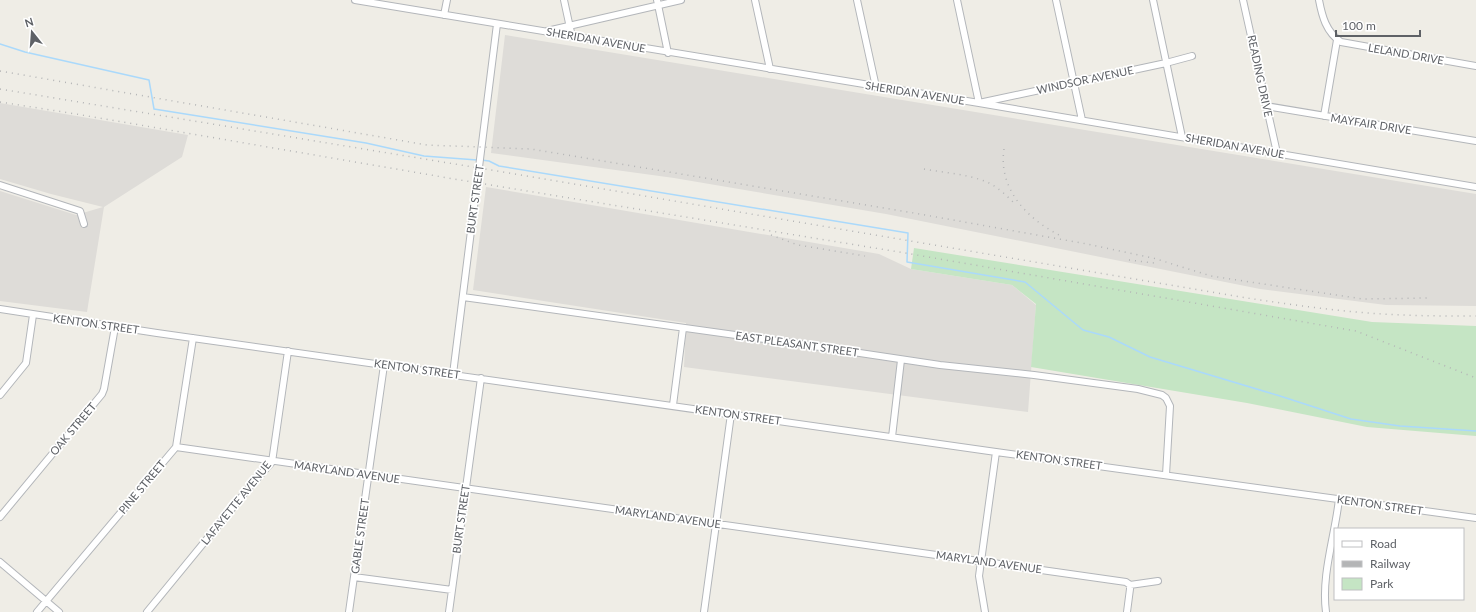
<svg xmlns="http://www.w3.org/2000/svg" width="1476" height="612" font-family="Lato,sans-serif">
	<rect width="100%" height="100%" fill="#efede6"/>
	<path fill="#dedcd8" d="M505 35 1476 194V306L1386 305 1260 289 886 214 674 178 491 153Z
		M0 103 188 135 182 157 104 207 87 312 0 301V191L76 215 103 207 51 194 0 179Z
		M486 187 879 254 911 269 1012 285 1036 305 1028 412 684 367 686 323 473 290Z"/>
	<path fill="#c5e5c4" d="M914 248 1372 322 1476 326V436L1367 427 1247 403 1031 367 1036 304 1012 285 911 269Z"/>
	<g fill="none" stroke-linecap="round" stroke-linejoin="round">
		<path stroke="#aad9fb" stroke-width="1.5" d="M0 44 25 52 149 80 154 109 366 143 424 156 477 160
			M481 160 489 161 499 166 908 233 907 262 1025 282 1083 330 1109 337 1150 357 1280 396 1351 419 1400 426 1476 431"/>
		<defs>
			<path id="street" d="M355 0 979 103 1476 187
				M564 0 572 37
				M657 0 668 53
				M755 0 770 69
				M857 0 876 87
				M957 0 979 103 1166 63 1192 56
				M1056 0 1082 120
				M1153 0 1182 137
				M1243 0 1277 153
				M1319 0C1322 16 1326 32 1341 42L1476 66
				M444 15 447 0
				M547 31 681 0
				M1266 106 1476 141
				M1324 116 1337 40
				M0 185 80 211 84 224
				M463 297 793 343 940 365 1034 375 1138 389 1162 395 1166 398 1170 406 1166 475
				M0 309 157 333 996 452 1476 518
				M453 374 497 24
				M0 395 26 363 33 315
				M673 405 683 328
				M892 437 901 360
				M176 447 1126 582 1130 585 1158 581
				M0 517 102 394 104 389 115 327
				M0 562 59 612
				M354 577 452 590
				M37 612 176 447 193 338
				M147 612 252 484 272 462 288 351
				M349 612 384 365
				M449 612 481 378
				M704 612 731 414
				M985 612 979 576 996 452
				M1127 612 1130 589V585
				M1326 612C1321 575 1335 536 1339 499"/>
		</defs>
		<use href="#street" stroke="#b3b6ba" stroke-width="8"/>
		<use href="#street" stroke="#fff" stroke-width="6"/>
		<path stroke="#b4b5b6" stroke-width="1.5" stroke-dasharray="1 5" stroke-linecap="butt" d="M0 71 427 145 531 149 914 213 1087 244 1153 258 1211 276 1250 282 1363 299 1427 298
			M0 89 485 169 1247 298C1287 304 1328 310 1369 313 1404 316 1440 316 1476 316
			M0 102 76 114 454 179 905 253 1356 331 1476 378
			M1004 149C998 189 1027 219 1061 236
			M924 169C946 173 969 174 989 183 999 188 1008 197 1016 205
			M771 235 798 245 865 256
			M1129 260 1154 263"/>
	</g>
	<g text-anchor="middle" stroke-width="3.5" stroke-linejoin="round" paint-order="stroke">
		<g font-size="11" fill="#5e6166" stroke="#fff">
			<text transform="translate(596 40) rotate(10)" y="4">SHERIDAN AVENUE</text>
			<text transform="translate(1406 54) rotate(10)" y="4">LELAND DRIVE</text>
			<text transform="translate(1260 76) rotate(78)" y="4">READING DRIVE</text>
			<text transform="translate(1085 80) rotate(-12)" y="4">WINDSOR AVENUE</text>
			<text transform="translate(915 93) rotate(9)" y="4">SHERIDAN AVENUE</text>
			<text transform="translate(1371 124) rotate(9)" y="4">MAYFAIR DRIVE</text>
			<text transform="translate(1235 146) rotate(10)" y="4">SHERIDAN AVENUE</text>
			<text transform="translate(475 199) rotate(-82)" y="4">BURT STREET</text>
			<text transform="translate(96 324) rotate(8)" y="4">KENTON STREET</text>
			<text transform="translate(797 344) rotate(8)" y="4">EAST PLEASANT STREET</text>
			<text transform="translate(417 369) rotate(8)" y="4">KENTON STREET</text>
			<text transform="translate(738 415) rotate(8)" y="4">KENTON STREET</text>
			<text transform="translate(73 429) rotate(-50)" y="4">OAK STREET</text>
			<text transform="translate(1059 460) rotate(8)" y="4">KENTON STREET</text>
			<text transform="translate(347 472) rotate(8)" y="4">MARYLAND AVENUE</text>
			<text transform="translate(142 487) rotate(-50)" y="4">PINE STREET</text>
			<text transform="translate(236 503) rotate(-51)" y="4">LAFAYETTE AVENUE</text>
			<text transform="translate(1380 505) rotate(8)" y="4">KENTON STREET</text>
			<text transform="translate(668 517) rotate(8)" y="4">MARYLAND AVENUE</text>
			<text transform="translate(461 519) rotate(-82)" y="4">BURT STREET</text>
			<text transform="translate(360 536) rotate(-82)" y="4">GABLE STREET</text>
			<text transform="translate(989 562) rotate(8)" y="4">MARYLAND AVENUE</text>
		</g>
	</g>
	<rect x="1334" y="528" width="130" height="72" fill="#ffffff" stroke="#bfc0c2"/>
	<rect x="1342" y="541" width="20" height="6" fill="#ffffff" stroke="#bfc0c2"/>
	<text x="1370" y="548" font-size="12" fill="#5e6166">Road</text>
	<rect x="1342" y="561" width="20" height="6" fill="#b4b5b6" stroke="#bfc0c2"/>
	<text x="1370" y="568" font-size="12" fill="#5e6166">Railway</text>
	<rect x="1342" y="578" width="20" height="12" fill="#c5e5c4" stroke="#bfc0c2"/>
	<text x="1370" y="588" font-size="12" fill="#5e6166">Park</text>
	<g transform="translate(32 32) rotate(343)" stroke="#ffffff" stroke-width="3" paint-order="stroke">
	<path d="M0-3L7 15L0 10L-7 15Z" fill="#5e6166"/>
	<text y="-6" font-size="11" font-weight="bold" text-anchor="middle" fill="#5e6166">N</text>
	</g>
	<path d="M1336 30v6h84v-6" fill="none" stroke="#5e6166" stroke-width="2"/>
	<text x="1342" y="30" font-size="12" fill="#5e6166" stroke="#ffffff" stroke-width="3" paint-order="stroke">100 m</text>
</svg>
